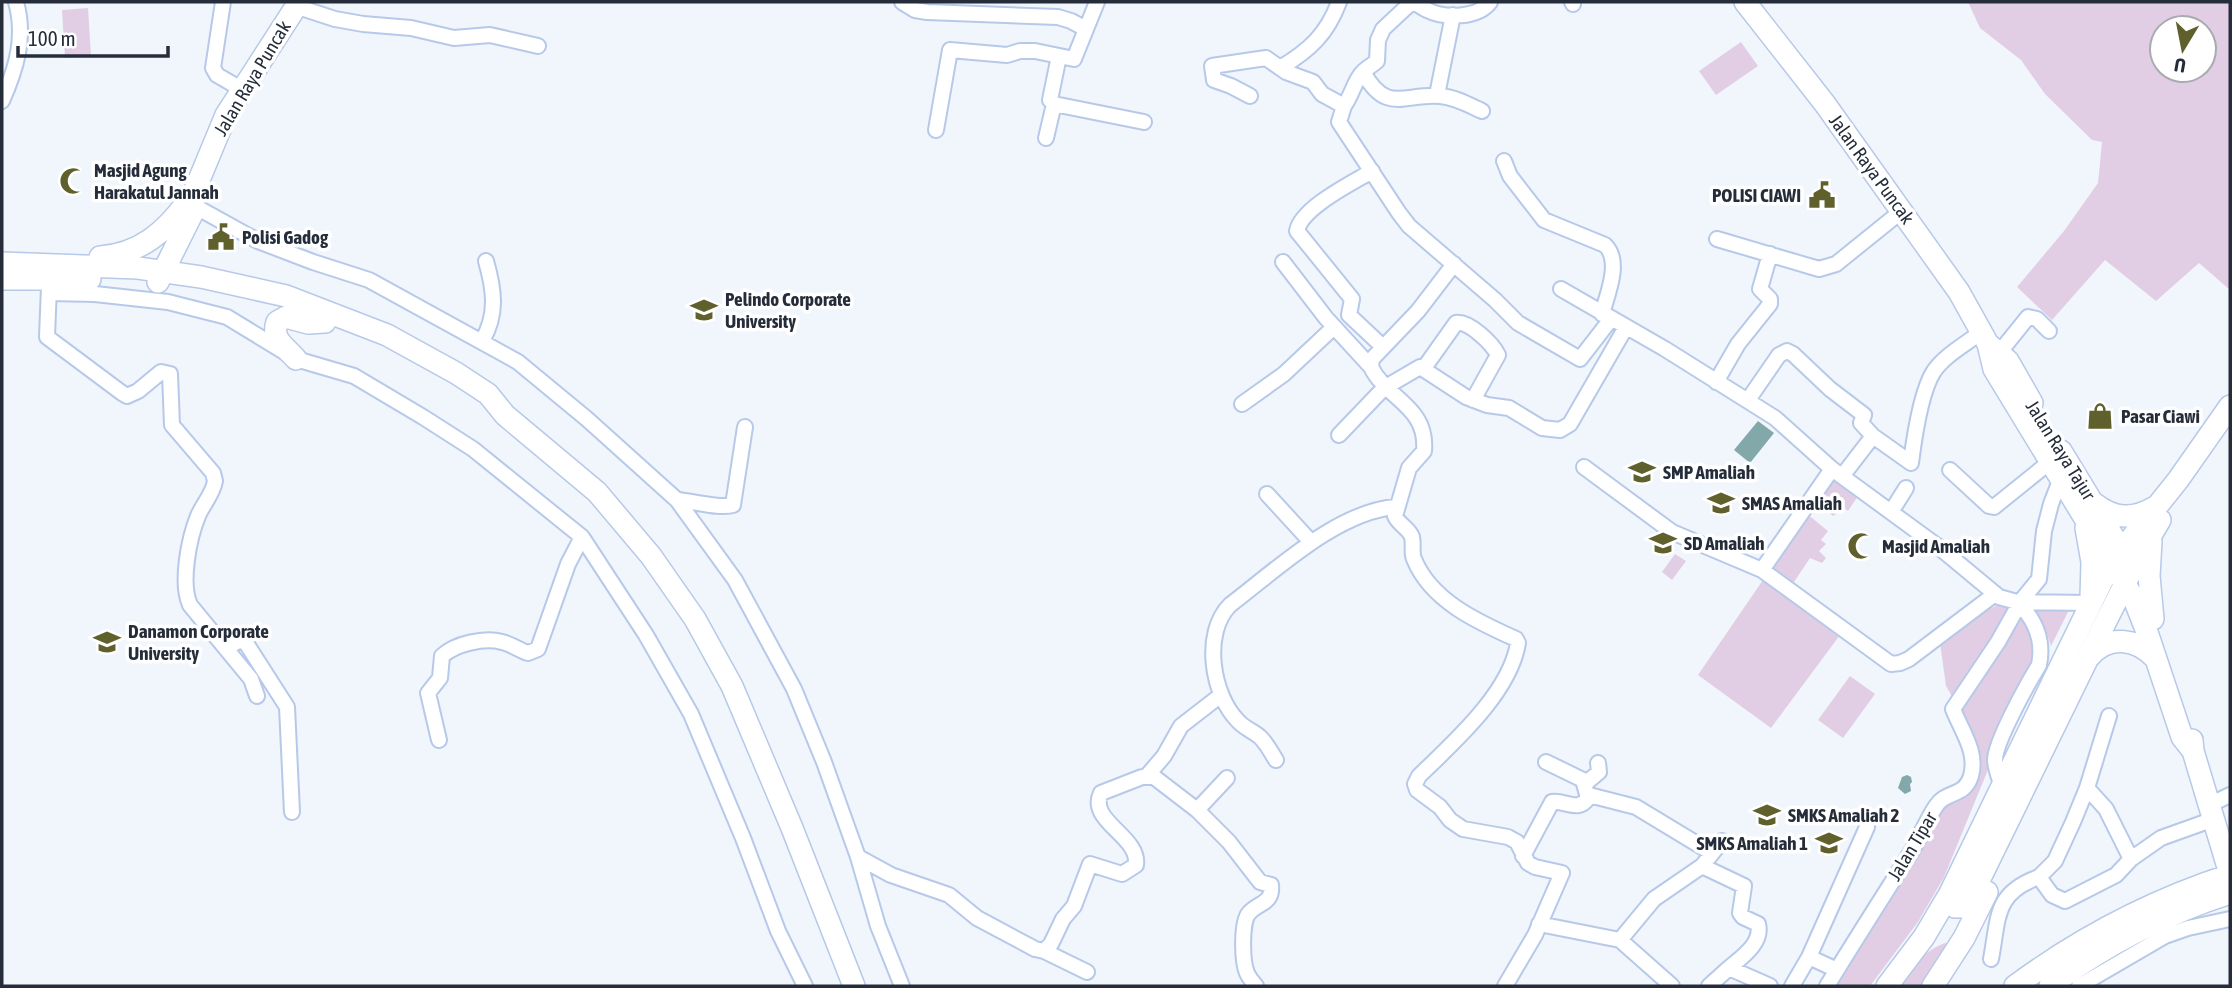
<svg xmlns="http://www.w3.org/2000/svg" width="2232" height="988" font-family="'Asap Condensed',sans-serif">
	<rect width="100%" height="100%" fill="#f1f5fc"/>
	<path fill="#e2cee4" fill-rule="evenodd" d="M1968 2H2230V290L2199 263 2156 301 2105 260 2052 320 2017 287 2064 231 2098 183 2102 142 2092 140 2045 94 2021 60 1980 28ZM2162 28H2204V70H2162Z
		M88 8 91 56 65 58 62 10Z
		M1741 42 1758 66 1716 95 1699 71Z
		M1837 478 1858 496 1848 511 1844 508 1833 516 1814 501 1829 480Z
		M1806 513 1828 531 1821 540 1826 544 1819 551 1826 558 1822 563 1810 558 1792 585 1774 572 1771 565Z
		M1675 554 1686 561 1672 580 1662 572Z
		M1765 577 1840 635 1771 728 1698 675Z
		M1996 606H2016L1954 700 1946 686 1940 643 1980 613Z
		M2035 606H2071L2051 646 2046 631 2034 609Z
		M2021 611 2035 646 2031 665 1944 877 1918 922 1870 986H1833L1945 804 1973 785 1959 705Z
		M1850 676 1875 694 1843 738 1818 720Z
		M1945 943 1949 945 1926 986H1896C1911 970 1924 950 1945 943Z"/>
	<path fill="#82a8aa" d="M1758 421 1774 433 1750 463 1734 450Z
		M1907 775 1911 777 1912 782 1910 784 1911 791 1905 794 1898 788 1902 777Z"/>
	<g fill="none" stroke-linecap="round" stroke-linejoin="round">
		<defs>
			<path id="minor" d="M223 2 213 68 217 75 243 90
				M902 2 915 10 927 12 1058 17 1071 21 1086 29
				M1413 2C1418 4 1422 8 1427 10 1445 19 1478 18 1490 2
				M1572 2 1573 4
				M295 6 335 19 363 24 411 28 454 38 490 35 538 46
				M1280 68C1310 50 1327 34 1339 2
				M1363 72C1387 115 1404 93 1440 96 1455 97 1469 105 1482 111
				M1437 95 1453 15
				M1250 96 1231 86 1214 80 1212 66 1266 58 1286 72 1313 82 1322 94 1344 106 1339 122 1399 213 1409 226 1495 300 1518 323 1580 359 1611 319
				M2 101C16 69 26 38 16 2
				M1054 104 1144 122
				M1344 106C1352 95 1354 82 1362 73 1366 68 1373 65 1377 61L1378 40 1383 29 1412 2
				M936 130 950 50 1007 55 1020 51H1035L1074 59 1097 2
				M1046 138 1054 104 1050 100 1059 56
				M1504 161 1510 176 1544 220 1605 245C1622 261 1607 295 1602 314
				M1372 171C1352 183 1301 208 1297 231L1352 299 1349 315 1383 347
				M187 202 258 241 313 262 369 280 518 362 587 419 677 500 735 580 794 689 824 762 858 857 878 926 902 986
				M1717 239 1819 269 1836 264 1903 210
				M1283 262 1326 318 1371 367
				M1454 264 1418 311 1372 359 1371 367C1386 399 1428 406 1424 451L1409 468 1395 516C1399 525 1409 528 1412 537 1414 545 1411 552 1414 559 1431 601 1478 622 1516 639L1518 643C1510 693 1453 743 1419 776L1415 784 1417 790 1440 807 1450 820 1463 829 1508 837 1517 842 1528 863 1535 867 1562 873 1535 935 1505 986
				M49 286 47 337 122 393 127 396 138 391 161 372 170 374 172 425 213 473 215 481C213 494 203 504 198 516 189 538 180 583 190 605L251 679 257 696
				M1561 289 1665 349 1775 418 1832 469 1940 548 1999 597 2017 602 2090 603
				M49 293 95 294 168 302 227 317 296 359 354 376 423 417 473 449 582 537 646 635 691 714 743 838 778 931 805 986
				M482 341C498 314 494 289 486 261
				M1999 353 2028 317 2037 319 2049 331
				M1424 368 1456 323C1469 321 1492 343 1498 355L1473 400
				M1716 382 1738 344 1770 304V299L1760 289 1770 254
				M1748 400 1779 355 1787 351 1793 354 1830 389 1864 415 1861 423 1873 436
				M1242 404 1284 374 1334 327
				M1339 435 1384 388 1420 367 1466 397 1487 405 1509 408 1542 428 1560 430 1570 424 1626 327
				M1584 467 1672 532 1762 570 1891 664 1900 663 1909 659 1995 594
				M1950 470 1989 506 1994 507 2051 461
				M1843 475 1873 436 1911 463C1914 439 1921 391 1934 371 1945 355 1966 344 1981 332
				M1267 494 1311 542
				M677 500C693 501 720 509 733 505L745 427
				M1891 512 1906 488
				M1762 570 1832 469
				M227 649 239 640 246 643 287 707 292 812
				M439 740 428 693 440 678 442 656C455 644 484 637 502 642 511 644 519 650 528 653L538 649 568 564 582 537
				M1276 760C1271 752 1267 744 1260 737 1253 731 1244 728 1238 721 1212 695 1202 633 1230 605 1276 570 1338 511 1396 507
				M1146 777 1164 756 1181 726 1221 695
				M1586 783 1599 772 1598 763
				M2002 787C2000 779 1995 769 1995 760 1995 742 2028 683 2039 665 2044 640 2035 619 2017 602
				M2087 788 2106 809 2131 859
				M1589 795 1636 807 1712 853
				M2209 805 2230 795
				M1197 810 1227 778
				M1523 856 1552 802C1566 800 1578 813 1588 798L1583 780 1546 762
				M858 857 891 875 949 895 977 918 1035 949 1044 951 1051 944 1063 919 1074 906 1090 864 1122 874 1136 865C1140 836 1087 821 1101 793L1142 777H1154L1197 810 1229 842 1260 882 1271 885C1273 904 1259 902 1249 913 1241 922 1242 962 1247 973 1249 978 1253 982 1256 986
				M1702 866 1744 886 1740 913 1743 917 1758 924C1763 943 1742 957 1729 968
				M2039 877 2055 861 2073 822 2087 788 2109 716
				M1539 924 1620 940 1672 986
				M1620 940 1654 899 1702 866 1722 841
				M1044 951 1087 972
				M1809 957 1837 970
				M1991 959C1999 917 1994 893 2039 877L2052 895 2065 901 2116 875 2131 859 2161 838 2214 819
				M1709 986 1729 968 1770 986
				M1792 986 1809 957 1867 827
				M1827 986C1855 940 1884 895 1913 849 1921 835 1927 819 1936 806 1946 790 1964 798 1971 776 1978 752 1961 730 1953 709L1998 642 2021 601 2039 579 2044 531 2051 504 2061 478
				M2079 986 2165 936 2188 928 2230 919"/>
			<path id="highway" d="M1745 2 1825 104 1959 292 1988 344 1994 369 2134 599 2147 632 2182 737 2193 751
				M100 257C140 254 165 232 187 202
				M2 263 138 268 201 277 286 296 387 335 456 373 488 394 505 415 597 492 651 556 695 619 732 686 792 828 854 986
				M2 279H90
				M158 282 193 212 194 192 226 115 299 2
				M1988 344 2008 361 2032 403
				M296 359C285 346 271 340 277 322L286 317 308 323 325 322
				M2061 451 2128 561
				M2095 504C2114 519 2133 520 2155 507
				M2086 528 2092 562 2091 597
				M2151 541 2149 576 2153 619
				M2089 657C2108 634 2137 638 2156 659
				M2192 740 2193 751 2230 874
				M1950 893V902L1955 907H1964L1969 901 2105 623 2141 552 2160 520
				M1887 986 1924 937 1950 893 2103 579 2122 550 2178 480 2230 406
				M1933 986 1964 938 1987 892
				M2015 986C2080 938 2153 900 2230 875
				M2050 986C2103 946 2167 913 2230 893"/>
		</defs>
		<use href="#minor" stroke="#b7c9e9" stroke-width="18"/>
		<use href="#highway" stroke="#b7c9e9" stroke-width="24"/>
		<use href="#minor" stroke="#fff" stroke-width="14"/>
		<use href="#highway" stroke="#fff" stroke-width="21"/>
	</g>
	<defs>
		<symbol id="mosque-bare" viewBox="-9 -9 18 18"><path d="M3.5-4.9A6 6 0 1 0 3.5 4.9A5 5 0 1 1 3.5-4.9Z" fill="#60602d" stroke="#fff" stroke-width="2.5" paint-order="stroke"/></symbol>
		<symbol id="civic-bare" viewBox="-9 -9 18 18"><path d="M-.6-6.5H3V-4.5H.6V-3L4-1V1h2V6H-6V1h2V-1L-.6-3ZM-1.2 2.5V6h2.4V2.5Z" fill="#60602d" stroke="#fff" stroke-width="2.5" paint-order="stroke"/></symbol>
		<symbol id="university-bare" viewBox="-9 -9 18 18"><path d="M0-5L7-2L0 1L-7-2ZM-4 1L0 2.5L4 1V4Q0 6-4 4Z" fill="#60602d" stroke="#fff" stroke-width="2.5" paint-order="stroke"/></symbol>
		<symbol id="shop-bare" viewBox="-9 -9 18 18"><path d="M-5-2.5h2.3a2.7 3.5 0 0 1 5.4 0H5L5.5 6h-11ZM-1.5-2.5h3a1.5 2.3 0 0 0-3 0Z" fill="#60602d" stroke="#fff" stroke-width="2.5" paint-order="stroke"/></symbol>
		<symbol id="school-bare" viewBox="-9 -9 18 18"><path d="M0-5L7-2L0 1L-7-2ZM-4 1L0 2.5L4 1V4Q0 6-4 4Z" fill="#60602d" stroke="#fff" stroke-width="2.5" paint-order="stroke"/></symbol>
	</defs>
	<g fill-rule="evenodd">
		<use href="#mosque-bare" x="54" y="162" width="38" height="38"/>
		<use href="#civic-bare" x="1803" y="176" width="38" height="38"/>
		<use href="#civic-bare" x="202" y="218" width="38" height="38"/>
		<use href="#university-bare" x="685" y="291" width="38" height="38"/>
		<use href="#shop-bare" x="2081" y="397" width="38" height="38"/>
		<use href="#school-bare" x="1623" y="453" width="38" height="38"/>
		<use href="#school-bare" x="1702" y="484" width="38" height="38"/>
		<use href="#school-bare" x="1644" y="524" width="38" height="38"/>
		<use href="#mosque-bare" x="1842" y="527" width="38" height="38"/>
		<use href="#university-bare" x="88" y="623" width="38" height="38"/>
		<use href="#school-bare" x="1748" y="796" width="38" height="38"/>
		<use href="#school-bare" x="1810" y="824" width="38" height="38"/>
	</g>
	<g text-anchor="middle" stroke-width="7" stroke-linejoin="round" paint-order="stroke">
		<g font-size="19" fill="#262d3a" stroke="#fff">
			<text transform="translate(252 78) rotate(-59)" y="7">Jalan Raya Puncak</text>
			<text transform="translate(1872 169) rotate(54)" y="7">Jalan Raya Puncak</text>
			<text transform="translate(2061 450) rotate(58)" y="7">Jalan Raya Tajur</text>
			<text transform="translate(1912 846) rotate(-59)" y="7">Jalan Tipar</text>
		</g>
		<g font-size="19" font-weight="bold" fill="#262d3a" stroke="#fff" text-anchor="start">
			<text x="94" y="177">Masjid Agung<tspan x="94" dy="22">Harakatul Jannah</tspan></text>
			<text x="1801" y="202" text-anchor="end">POLISI CIAWI</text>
			<text x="242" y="244">Polisi Gadog</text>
			<text x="725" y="306">Pelindo Corporate<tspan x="725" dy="22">University</tspan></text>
			<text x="2121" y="423">Pasar Ciawi</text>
			<text x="1663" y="479">SMP Amaliah</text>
			<text x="1742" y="510">SMAS Amaliah</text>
			<text x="1684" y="550">SD Amaliah</text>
			<text x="1882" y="553">Masjid Amaliah</text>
			<text x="128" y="638">Danamon Corporate<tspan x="128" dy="22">University</tspan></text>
			<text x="1788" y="822">SMKS Amaliah 2</text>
			<text x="1808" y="850" text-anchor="end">SMKS Amaliah 1</text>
		</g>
	</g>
	<rect width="2232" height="988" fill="none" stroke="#262d3a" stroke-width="7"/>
	<g transform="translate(2183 49) rotate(190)"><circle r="33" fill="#ffffff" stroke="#a8abb0" stroke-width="2"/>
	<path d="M0-5L12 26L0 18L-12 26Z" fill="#60602d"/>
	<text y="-10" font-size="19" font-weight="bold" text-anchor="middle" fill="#262d3a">U</text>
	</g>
	<path d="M18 46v10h150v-10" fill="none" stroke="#262d3a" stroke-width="3.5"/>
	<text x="28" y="46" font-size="21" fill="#262d3a" stroke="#ffffff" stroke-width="5" paint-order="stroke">100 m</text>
</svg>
